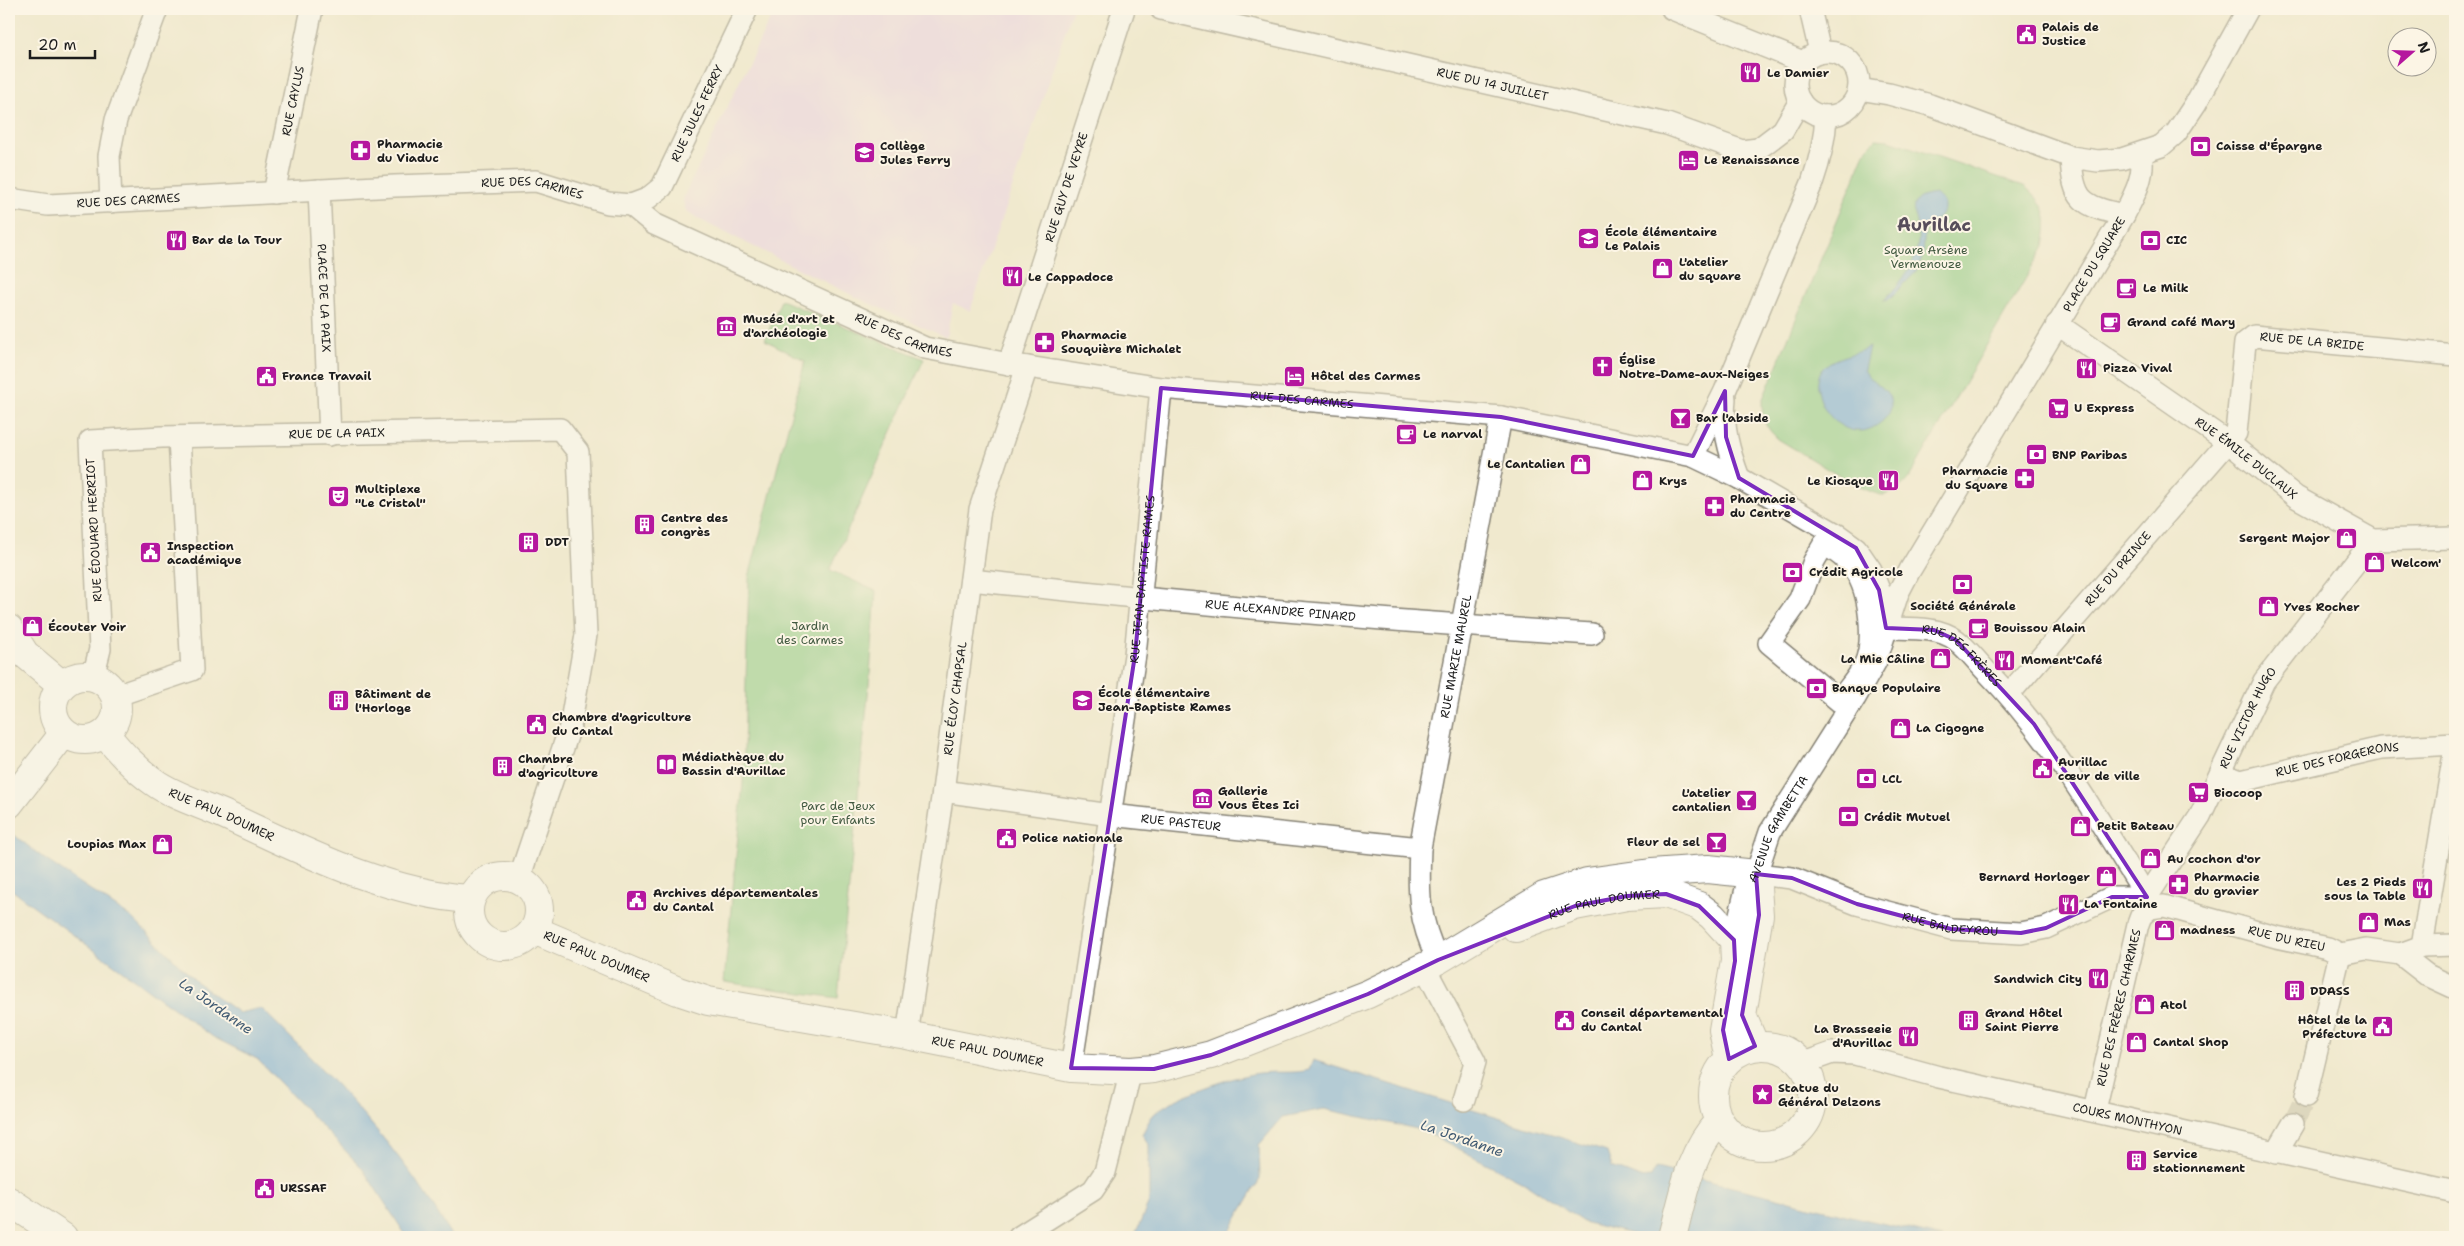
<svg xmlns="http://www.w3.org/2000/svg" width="2464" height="1246" font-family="'Shantell Sans',sans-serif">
	<rect width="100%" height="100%" fill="#fcf5e5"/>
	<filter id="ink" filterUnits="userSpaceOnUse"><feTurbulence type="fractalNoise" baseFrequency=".02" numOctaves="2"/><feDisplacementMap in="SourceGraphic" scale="10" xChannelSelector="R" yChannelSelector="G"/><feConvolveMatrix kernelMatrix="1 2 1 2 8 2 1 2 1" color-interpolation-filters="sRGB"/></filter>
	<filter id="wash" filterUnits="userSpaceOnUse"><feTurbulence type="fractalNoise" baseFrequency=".0096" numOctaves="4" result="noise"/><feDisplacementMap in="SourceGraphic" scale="20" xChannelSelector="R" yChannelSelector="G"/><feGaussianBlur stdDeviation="1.12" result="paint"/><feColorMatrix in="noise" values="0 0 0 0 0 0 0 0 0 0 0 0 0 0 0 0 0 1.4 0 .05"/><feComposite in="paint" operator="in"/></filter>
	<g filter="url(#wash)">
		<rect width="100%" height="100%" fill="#f0e9ce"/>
		<path fill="#ecd1ea" d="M775 9H1073L970 311 953 303 946 337 868 303 712 226 691 215 685 209 683 201 685 194Z"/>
		<path fill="#85c982" stroke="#50724f" d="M1876 139 1889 140 2024 186C2048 206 2049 217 2044 247L1909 478C1901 487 1895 493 1884 495 1869 497 1795 449 1778 439 1765 427 1762 418 1762 401L1867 148Z
			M781 300 924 359 830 570 876 591 870 675 838 998 724 982 743 783 749 577 805 361 765 340Z"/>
		<path fill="#6ba6db" stroke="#44617c" d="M1936 194 1944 202V210L1938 218 1925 225 1923 256 1915 273 1888 300 1883 301C1905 279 1924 255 1917 222 1916 216 1911 209 1915 203 1918 196 1929 195 1936 194Z
			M1869 347 1864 369C1870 384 1890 386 1891 404 1892 412 1886 418 1880 423 1842 453 1802 391 1824 367 1835 356 1855 355 1869 347Z
			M9 831 46 860 132 918 198 983 239 1013 261 1008C331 1077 403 1150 452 1237H407L362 1168 257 1059 213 1037 9 888Z
			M1313 1060 1607 1152 1612 1167 1640 1178 1651 1177 1656 1168 1850 1216 1943 1237H1644L1583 1222 1525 1183 1422 1130 1324 1109 1283 1117 1259 1145 1260 1179 1230 1230 1215 1237H1134L1149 1202V1145L1142 1134C1146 1128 1149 1119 1154 1114 1171 1097 1236 1075 1260 1073 1277 1071 1293 1074 1309 1070Z"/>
	</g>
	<g filter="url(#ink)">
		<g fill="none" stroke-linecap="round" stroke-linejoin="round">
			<path stroke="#c6c0aa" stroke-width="21" stroke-dasharray="21 11" stroke-linecap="butt" d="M2293 1124 2306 1096"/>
			<defs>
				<g id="minor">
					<path id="s1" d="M1161 9 1667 124 1742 151 1758 149 1783 130 1800 101"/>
					<path d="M1672 9 1803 62"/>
					<path d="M1810 9 1820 52"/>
					<circle cx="1827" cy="84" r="32"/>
					<path d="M1859 89 1889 94 1930 105 2071 157 2098 161 2122 159 2161 146 2176 133 2196 103 2248 9"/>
					<path d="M2071 157C2073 201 2082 206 2124 215"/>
					<path id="s2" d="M319 190 330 435"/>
					<path id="s3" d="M274 193 312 9"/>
					<path id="s4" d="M9 199 48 205 395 186 536 181 608 203 631 205 654 224 925 348 1009 364 1161 388 1501 417 1693 456 1739 478 1838 535 1856 548 1871 570 1879 590 1886 628"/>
					<path d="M111 202 109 156 116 120 157 9"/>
					<path id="s5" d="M631 205 647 199 662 187 747 9"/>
					<path id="s6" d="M2057 324 2229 443 2296 497 2373 540 2455 538"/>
					<path id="s7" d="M1009 364 1124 9"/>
					<path d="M1725 398C1722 427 1729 451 1739 478"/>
					<path d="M1693 456 1725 391 1812 183C1820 160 1825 140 1826 116"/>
					<path d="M1824 544C1836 551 1846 558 1854 569 1870 591 1876 641 1864 666 1858 678 1847 690 1839 701L1769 643 1800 599 1814 561Z"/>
					<path id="s8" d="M971 580C1177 603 1384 621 1592 634"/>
					<path id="s9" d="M1886 628C1909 629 1937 626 1956 640 1968 649 1978 663 1988 673 2052 739 2098 819 2147 897L2150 908"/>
					<path id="s10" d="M93 677 100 649 90 441 162 437 560 429 578 452 586 635 570 727 519 879"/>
					<path id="s11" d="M2009 694 2236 433 2245 343 2254 336 2455 355"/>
					<path d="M115 696 192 670 179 438"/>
					<path id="s12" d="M2222 774 2241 781 2381 748 2455 744"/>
					<path id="s13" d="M943 791 1110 815 1420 848"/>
					<path id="s14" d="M1756 874 1792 878 1857 904 1951 929 2021 933 2046 928 2112 897H2147"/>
					<path id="s15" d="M2147 897 2200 816 2264 681 2373 540"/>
					<path id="s16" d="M2150 908 2164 906 2276 937 2328 948 2340 954 2366 949 2400 954 2422 946 2455 945"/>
					<path id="s17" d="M1734 940 1746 889 1756 874 1770 832 1855 698 1876 661 1898 593 1910 570 2124 215C2134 196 2146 175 2141 154"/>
					<path d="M2422 946 2455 748"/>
					<path d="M2400 954 2427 975 2455 988"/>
					<path id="s18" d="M1438 960C1418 919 1418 892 1420 848L1501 417"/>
					<path d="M1425 968 1475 1062 1464 1100"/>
					<path id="s19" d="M907 1035 943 791 980 509 1027 367"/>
					<path id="s20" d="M1801 1064 1832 1053 1855 1054 1939 1077 2455 1192"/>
					<path id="s21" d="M1071 1068 1135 655 1161 388"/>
					<path d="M2306 1096 2340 954"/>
					<path id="s22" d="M2095 1110 2138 924 2141 916 2150 908"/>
					<path d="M2276 1153 2293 1124"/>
					<path d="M1019 1237 1093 1190 1105 1172 1131 1071"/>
				</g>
				<g id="major">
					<path d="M9 629 25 654 62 685"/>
					<circle cx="85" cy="708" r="32"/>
					<path id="s23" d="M105 734C120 752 134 768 154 782 173 796 201 804 223 814 301 850 383 893 470 899"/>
					<path d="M9 804 64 733"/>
					<circle cx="504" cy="911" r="35"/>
					<path id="s24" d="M1516 928 1575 906 1627 896 1666 894 1699 906 1712 916 1734 940 1735 961 1723 1030 1729 1059"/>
					<path id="s25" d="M534 930 678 991 708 1001 907 1035 1071 1068 1131 1071 1154 1069 1211 1055 1368 994 1438 960 1544 896 1587 882 1651 873 1708 869 1756 874 1759 915 1742 1015 1755 1046"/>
					<circle cx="1763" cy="1096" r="50"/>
					<path d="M9 1201 63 1237"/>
					<path d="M1672 1237C1683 1195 1689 1153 1719 1121"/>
				</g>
			</defs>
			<use href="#minor" stroke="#868275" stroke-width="24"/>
			<use href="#major" stroke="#868275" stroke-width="30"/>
			<use href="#minor" stroke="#fff" stroke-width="21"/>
			<use href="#major" stroke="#fff" stroke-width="28"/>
		</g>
	</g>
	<path d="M0 0H2464V1246H0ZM1161 388 1501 417 1693 456 1725 391 1726 437 1739 478 1856 548 1879 590 1886 628 1934 630 1956 640 2034 724 2147 897H2112L2046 928 2021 933 1951 929 1857 904 1792 878 1756 874 1759 915 1742 1015 1755 1046 1729 1059 1723 1030 1735 961 1734 940 1699 906 1666 894 1627 896 1575 906 1438 960 1368 994 1211 1055 1154 1069 1071 1068 1135 655Z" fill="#f0e9ce" fill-opacity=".55" fill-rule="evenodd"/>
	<path fill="none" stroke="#7b2cbf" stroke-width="4" stroke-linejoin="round" d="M1161 388 1501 417 1693 456 1725 391 1726 437 1739 478 1856 548 1879 590 1886 628 1934 630 1956 640 2034 724 2147 897H2112L2046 928 2021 933 1951 929 1857 904 1792 878 1756 874 1759 915 1742 1015 1755 1046 1729 1059 1723 1030 1735 961 1734 940 1699 906 1666 894 1627 896 1575 906 1438 960 1368 994 1211 1055 1154 1069 1071 1068 1135 655Z"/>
	<defs>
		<symbol id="civic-square" viewBox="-11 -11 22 22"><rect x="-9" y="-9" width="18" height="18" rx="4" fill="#b5179e" stroke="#fcf5e5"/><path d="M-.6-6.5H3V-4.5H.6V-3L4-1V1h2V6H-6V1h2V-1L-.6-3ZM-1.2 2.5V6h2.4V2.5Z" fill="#fff"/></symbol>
		<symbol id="restaurant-square" viewBox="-11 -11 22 22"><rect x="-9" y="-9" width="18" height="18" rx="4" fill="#b5179e" stroke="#fcf5e5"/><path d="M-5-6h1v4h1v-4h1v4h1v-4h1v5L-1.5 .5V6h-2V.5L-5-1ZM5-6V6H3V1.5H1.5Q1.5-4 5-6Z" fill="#fff"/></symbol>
		<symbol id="bank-square" viewBox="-11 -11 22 22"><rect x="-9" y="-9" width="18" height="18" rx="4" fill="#b5179e" stroke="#fcf5e5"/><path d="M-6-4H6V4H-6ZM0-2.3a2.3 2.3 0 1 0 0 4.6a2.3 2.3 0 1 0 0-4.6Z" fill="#fff"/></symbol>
		<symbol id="pharmacy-square" viewBox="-11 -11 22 22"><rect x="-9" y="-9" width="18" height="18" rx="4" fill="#b5179e" stroke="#fcf5e5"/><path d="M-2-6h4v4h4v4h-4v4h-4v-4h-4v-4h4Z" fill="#fff"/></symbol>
		<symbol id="school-square" viewBox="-11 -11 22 22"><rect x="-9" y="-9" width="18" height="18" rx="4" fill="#b5179e" stroke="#fcf5e5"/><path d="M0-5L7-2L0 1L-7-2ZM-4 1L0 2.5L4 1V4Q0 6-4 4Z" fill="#fff"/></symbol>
		<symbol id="hotel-square" viewBox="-11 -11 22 22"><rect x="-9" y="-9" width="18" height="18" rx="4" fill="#b5179e" stroke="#fcf5e5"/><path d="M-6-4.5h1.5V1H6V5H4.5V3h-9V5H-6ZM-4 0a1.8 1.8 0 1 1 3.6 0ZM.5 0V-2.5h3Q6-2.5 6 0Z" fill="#fff"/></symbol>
		<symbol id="shop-square" viewBox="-11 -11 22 22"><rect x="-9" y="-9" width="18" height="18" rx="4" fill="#b5179e" stroke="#fcf5e5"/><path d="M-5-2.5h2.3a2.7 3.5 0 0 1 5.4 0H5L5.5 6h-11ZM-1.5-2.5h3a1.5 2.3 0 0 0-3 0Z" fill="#fff"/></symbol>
		<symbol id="cafe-square" viewBox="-11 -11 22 22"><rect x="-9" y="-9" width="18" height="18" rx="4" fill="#b5179e" stroke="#fcf5e5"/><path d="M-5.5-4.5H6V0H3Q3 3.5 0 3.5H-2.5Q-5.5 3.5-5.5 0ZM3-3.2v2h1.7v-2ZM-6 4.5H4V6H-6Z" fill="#fff"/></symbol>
		<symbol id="museum-square" viewBox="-11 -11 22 22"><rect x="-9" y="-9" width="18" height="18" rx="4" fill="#b5179e" stroke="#fcf5e5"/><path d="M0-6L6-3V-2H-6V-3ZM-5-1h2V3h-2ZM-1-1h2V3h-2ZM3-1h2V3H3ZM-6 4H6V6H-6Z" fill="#fff"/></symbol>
		<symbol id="church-square" viewBox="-11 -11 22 22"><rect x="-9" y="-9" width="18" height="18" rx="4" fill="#b5179e" stroke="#fcf5e5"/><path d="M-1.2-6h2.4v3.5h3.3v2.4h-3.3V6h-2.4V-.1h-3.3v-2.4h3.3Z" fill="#fff"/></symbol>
		<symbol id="supermarket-square" viewBox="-11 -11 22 22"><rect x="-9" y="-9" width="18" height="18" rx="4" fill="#b5179e" stroke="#fcf5e5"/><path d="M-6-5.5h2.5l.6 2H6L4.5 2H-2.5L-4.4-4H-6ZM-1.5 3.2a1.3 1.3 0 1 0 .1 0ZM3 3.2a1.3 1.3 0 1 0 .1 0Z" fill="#fff"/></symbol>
		<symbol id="bar-square" viewBox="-11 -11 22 22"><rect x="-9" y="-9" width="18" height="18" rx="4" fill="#b5179e" stroke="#fcf5e5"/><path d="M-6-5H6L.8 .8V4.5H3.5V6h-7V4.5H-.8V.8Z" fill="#fff"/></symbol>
		<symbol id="theatre-square" viewBox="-11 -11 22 22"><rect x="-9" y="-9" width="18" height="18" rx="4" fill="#b5179e" stroke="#fcf5e5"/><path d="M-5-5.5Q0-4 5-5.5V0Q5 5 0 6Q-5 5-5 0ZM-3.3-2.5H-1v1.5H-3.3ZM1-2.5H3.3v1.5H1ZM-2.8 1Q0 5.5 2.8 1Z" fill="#fff"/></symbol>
		<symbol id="building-square" viewBox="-11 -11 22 22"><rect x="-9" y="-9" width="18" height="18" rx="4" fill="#b5179e" stroke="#fcf5e5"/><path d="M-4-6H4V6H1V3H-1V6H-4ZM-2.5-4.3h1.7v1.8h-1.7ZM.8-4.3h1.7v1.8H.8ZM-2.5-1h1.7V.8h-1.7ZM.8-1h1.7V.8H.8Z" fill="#fff"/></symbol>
		<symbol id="library-square" viewBox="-11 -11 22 22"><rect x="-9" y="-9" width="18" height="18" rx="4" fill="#b5179e" stroke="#fcf5e5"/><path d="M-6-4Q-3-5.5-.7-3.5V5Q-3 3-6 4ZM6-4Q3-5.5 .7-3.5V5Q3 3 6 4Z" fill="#fff"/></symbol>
		<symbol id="sight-square" viewBox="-11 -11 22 22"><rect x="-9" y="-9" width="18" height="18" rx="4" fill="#b5179e" stroke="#fcf5e5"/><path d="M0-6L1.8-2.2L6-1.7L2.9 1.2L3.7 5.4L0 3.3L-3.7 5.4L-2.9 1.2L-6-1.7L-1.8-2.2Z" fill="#fff"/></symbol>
	</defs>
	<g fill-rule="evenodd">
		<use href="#civic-square" x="2014" y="22" width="25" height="25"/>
		<use href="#restaurant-square" x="1738" y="60" width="25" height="25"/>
		<use href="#bank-square" x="2188" y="134" width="25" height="25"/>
		<use href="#pharmacy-square" x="348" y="138" width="25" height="25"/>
		<use href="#school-square" x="852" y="140" width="25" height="25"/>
		<use href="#hotel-square" x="1676" y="148" width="25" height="25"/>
		<use href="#school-square" x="1576" y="226" width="25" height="25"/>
		<use href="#restaurant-square" x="164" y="228" width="25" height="25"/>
		<use href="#bank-square" x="2138" y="228" width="25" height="25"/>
		<use href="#shop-square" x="1650" y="256" width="25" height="25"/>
		<use href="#restaurant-square" x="1000" y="264" width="25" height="25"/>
		<use href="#cafe-square" x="2114" y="276" width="25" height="25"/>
		<use href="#cafe-square" x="2098" y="310" width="25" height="25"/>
		<use href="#museum-square" x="714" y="314" width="25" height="25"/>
		<use href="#pharmacy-square" x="1032" y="330" width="25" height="25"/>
		<use href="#church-square" x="1590" y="354" width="25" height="25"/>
		<use href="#restaurant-square" x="2074" y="356" width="25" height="25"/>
		<use href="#civic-square" x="254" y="364" width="25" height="25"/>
		<use href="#hotel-square" x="1282" y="364" width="25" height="25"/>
		<use href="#supermarket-square" x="2046" y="396" width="25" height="25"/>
		<use href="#bar-square" x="1668" y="406" width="25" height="25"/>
		<use href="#cafe-square" x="1394" y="422" width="25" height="25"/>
		<use href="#bank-square" x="2024" y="442" width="25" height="25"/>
		<use href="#shop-square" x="1568" y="452" width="25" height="25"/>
		<use href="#pharmacy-square" x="2012" y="466" width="25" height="25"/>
		<use href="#shop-square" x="1630" y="468" width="25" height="25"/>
		<use href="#restaurant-square" x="1876" y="468" width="25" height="25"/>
		<use href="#theatre-square" x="326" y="484" width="25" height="25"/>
		<use href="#pharmacy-square" x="1702" y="494" width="25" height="25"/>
		<use href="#building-square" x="632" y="512" width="25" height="25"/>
		<use href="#shop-square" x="2334" y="526" width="25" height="25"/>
		<use href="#building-square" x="516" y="530" width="25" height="25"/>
		<use href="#civic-square" x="138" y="540" width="25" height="25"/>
		<use href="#shop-square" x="2362" y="550" width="25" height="25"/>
		<use href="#bank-square" x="1780" y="560" width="25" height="25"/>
		<use href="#bank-square" x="1950" y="572" width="25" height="25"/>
		<use href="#shop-square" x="2256" y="594" width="25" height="25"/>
		<use href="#shop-square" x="20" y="614" width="25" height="25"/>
		<use href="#cafe-square" x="1966" y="616" width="25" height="25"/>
		<use href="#shop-square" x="1928" y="646" width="25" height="25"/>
		<use href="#restaurant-square" x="1992" y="648" width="25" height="25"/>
		<use href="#bank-square" x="1804" y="676" width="25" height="25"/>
		<use href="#school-square" x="1070" y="688" width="25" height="25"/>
		<use href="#building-square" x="326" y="688" width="25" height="25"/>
		<use href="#civic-square" x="524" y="712" width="25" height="25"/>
		<use href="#shop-square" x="1888" y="716" width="25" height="25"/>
		<use href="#library-square" x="654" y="752" width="25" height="25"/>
		<use href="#building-square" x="490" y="754" width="25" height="25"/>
		<use href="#civic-square" x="2030" y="756" width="25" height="25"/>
		<use href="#bank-square" x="1854" y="766" width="25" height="25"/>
		<use href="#supermarket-square" x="2186" y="780" width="25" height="25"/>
		<use href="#museum-square" x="1190" y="786" width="25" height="25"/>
		<use href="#bar-square" x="1734" y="788" width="25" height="25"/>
		<use href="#bank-square" x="1836" y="804" width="25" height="25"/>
		<use href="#shop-square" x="2068" y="814" width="25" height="25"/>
		<use href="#civic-square" x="994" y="826" width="25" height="25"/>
		<use href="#bar-square" x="1704" y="830" width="25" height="25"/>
		<use href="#shop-square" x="150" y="832" width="25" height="25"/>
		<use href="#shop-square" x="2138" y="846" width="25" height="25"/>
		<use href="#shop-square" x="2094" y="864" width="25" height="25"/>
		<use href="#pharmacy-square" x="2166" y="872" width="25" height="25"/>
		<use href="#restaurant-square" x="2410" y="876" width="25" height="25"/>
		<use href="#civic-square" x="624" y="888" width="25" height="25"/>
		<use href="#restaurant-square" x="2056" y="892" width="25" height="25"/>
		<use href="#shop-square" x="2356" y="910" width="25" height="25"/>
		<use href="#shop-square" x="2152" y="918" width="25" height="25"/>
		<use href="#restaurant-square" x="2086" y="966" width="25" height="25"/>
		<use href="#building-square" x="2282" y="978" width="25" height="25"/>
		<use href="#shop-square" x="2132" y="992" width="25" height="25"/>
		<use href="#civic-square" x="1552" y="1008" width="25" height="25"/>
		<use href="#building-square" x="1956" y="1008" width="25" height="25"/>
		<use href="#civic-square" x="2370" y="1014" width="25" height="25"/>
		<use href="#restaurant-square" x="1896" y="1024" width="25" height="25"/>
		<use href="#shop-square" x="2124" y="1030" width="25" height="25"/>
		<use href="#sight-square" x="1750" y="1082" width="25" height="25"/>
		<use href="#building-square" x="2124" y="1148" width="25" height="25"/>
		<use href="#civic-square" x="252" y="1176" width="25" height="25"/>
	</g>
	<g text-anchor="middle" stroke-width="4" stroke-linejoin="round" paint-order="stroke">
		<g font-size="12" font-weight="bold" fill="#1c1c1c" stroke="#fcf5e5" text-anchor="start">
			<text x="2042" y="31">Palais de<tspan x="2042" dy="14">Justice</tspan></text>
			<text x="1767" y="77">Le Damier</text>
			<text x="377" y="148">Pharmacie<tspan x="377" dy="14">du Viaduc</tspan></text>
			<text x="880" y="150">Collège<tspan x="880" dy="14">Jules Ferry</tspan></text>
			<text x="2216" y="150">Caisse d'Épargne</text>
			<text x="1704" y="164">Le Renaissance</text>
			<text x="1605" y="236">École élémentaire<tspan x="1605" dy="14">Le Palais</tspan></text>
			<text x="192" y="244">Bar de la Tour</text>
			<text x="2166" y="244">CIC</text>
			<text x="1679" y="266">L'atelier<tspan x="1679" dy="14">du square</tspan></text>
			<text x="1028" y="281">Le Cappadoce</text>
			<text x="2143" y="292">Le Milk</text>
			<text x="743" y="323">Musée d'art et<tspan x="743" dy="14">d'archéologie</tspan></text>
			<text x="2127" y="326">Grand café Mary</text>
			<text x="1061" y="339">Pharmacie<tspan x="1061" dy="14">Souquière Michalet</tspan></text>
			<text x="1619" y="364">Église<tspan x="1619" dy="14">Notre-Dame-aux-Neiges</tspan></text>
			<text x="2103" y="372">Pizza Vival</text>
			<text x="282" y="380">France Travail</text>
			<text x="1311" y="380">Hôtel des Carmes</text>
			<text x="2074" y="412">U Express</text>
			<text x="1696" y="422">Bar l'abside</text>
			<text x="1423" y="438">Le narval</text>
			<text x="2052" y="459">BNP Paribas</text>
			<text x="1565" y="468" text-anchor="end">Le Cantalien</text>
			<text x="2008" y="475" text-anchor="end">Pharmacie<tspan x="2008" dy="14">du Square</tspan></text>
			<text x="1659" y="485">Krys</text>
			<text x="1873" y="485" text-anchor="end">Le Kiosque</text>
			<text x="355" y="493">Multiplexe<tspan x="355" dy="14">"Le Cristal"</tspan></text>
			<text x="1730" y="503">Pharmacie<tspan x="1730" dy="14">du Centre</tspan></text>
			<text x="661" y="522">Centre des<tspan x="661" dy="14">congrès</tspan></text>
			<text x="2330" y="542" text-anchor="end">Sergent Major</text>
			<text x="545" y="546">DDT</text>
			<text x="167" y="550">Inspection<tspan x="167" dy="14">académique</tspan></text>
			<text x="2391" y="567">Welcom'</text>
			<text x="1809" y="576">Crédit Agricole</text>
			<text x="1963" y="610" text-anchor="middle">Société Générale</text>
			<text x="2284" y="611">Yves Rocher</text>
			<text x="48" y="631">Écouter Voir</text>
			<text x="1994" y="632">Bouissou Alain</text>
			<text x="1925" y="663" text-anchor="end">La Mie Câline</text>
			<text x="2021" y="664">Moment'Café</text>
			<text x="1832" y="692">Banque Populaire</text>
			<text x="1098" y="697">École élémentaire<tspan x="1098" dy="14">Jean-Baptiste Rames</tspan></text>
			<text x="355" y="698">Bâtiment de<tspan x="355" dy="14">l'Horloge</tspan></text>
			<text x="552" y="721">Chambre d'agriculture<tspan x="552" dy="14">du Cantal</tspan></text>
			<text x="1916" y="732">La Cigogne</text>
			<text x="682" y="761">Médiathèque du<tspan x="682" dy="14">Bassin d'Aurillac</tspan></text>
			<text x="518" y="763">Chambre<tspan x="518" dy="14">d'agriculture</tspan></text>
			<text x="2058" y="766">Aurillac<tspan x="2058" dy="14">cœur de ville</tspan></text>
			<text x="1882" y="783">LCL</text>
			<text x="1218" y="795">Gallerie<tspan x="1218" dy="14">Vous Êtes Ici</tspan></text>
			<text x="1731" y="797" text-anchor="end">L'atelier<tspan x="1731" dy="14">cantalien</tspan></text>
			<text x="2214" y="797">Biocoop</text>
			<text x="1864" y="821">Crédit Mutuel</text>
			<text x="2097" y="830">Petit Bateau</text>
			<text x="1022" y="842">Police nationale</text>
			<text x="1700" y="846" text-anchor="end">Fleur de sel</text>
			<text x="146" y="848" text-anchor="end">Loupias Max</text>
			<text x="2167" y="863">Au cochon d'or</text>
			<text x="2090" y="881" text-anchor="end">Bernard Horloger</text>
			<text x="2194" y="881">Pharmacie<tspan x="2194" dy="14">du gravier</tspan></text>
			<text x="2406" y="886" text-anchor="end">Les 2 Pieds<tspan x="2406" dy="14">sous la Table</tspan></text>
			<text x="653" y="897">Archives départementales<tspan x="653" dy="14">du Cantal</tspan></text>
			<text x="2084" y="908">La Fontaine</text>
			<text x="2384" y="926">Mas</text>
			<text x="2180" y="934">madness</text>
			<text x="2082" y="983" text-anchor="end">Sandwich City</text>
			<text x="2310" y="995">DDASS</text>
			<text x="2160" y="1009">Atol</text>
			<text x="1581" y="1017">Conseil départemental<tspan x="1581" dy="14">du Cantal</tspan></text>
			<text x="1985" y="1017">Grand Hôtel<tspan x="1985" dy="14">Saint Pierre</tspan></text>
			<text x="2367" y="1024" text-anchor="end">Hôtel de la<tspan x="2367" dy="14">Préfecture</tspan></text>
			<text x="1892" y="1033" text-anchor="end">La Brasseeie<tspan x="1892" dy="14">d'Aurillac</tspan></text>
			<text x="2153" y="1046">Cantal Shop</text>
			<text x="1778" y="1092">Statue du<tspan x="1778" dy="14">Général Delzons</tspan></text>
			<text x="2153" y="1158">Service<tspan x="2153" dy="14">stationnement</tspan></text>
			<text x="280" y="1192">URSSAF</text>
		</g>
		<g font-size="12" fill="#1c1c1c" stroke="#fcf5e5">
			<text dy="4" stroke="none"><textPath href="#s1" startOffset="340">RUE DU 14 JUILLET</textPath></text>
			<text dy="4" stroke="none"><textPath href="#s3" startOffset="94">RUE CAYLUS</textPath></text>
			<text dy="4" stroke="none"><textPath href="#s5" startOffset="118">RUE JULES FERRY</textPath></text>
			<text dy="4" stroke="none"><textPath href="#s7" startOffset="186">RUE GUY DE VEYRE</textPath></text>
			<text dy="4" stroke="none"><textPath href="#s4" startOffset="525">RUE DES CARMES</textPath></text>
			<text dy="4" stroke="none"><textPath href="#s4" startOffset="120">RUE DES CARMES</textPath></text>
			<text dy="4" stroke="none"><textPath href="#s17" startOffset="770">PLACE DU SQUARE</textPath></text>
			<text dy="4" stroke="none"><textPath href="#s2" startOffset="108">PLACE DE LA PAIX</textPath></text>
			<text dy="4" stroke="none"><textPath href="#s4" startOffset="930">RUE DES CARMES</textPath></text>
			<text dy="4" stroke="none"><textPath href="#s11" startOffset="506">RUE DE LA BRIDE</textPath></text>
			<text dy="4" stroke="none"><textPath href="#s4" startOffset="1335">RUE DES CARMES</textPath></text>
			<text dy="4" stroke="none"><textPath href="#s10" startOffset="484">RUE DE LA PAIX</textPath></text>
			<text dy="4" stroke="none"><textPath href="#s6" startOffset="232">RUE ÉMILE DUCLAUX</textPath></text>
			<text transform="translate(94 530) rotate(-93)" y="4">RUE ÉDOUARD HERRIOT</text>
			<text dy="4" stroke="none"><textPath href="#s11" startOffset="166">RUE DU PRINCE</textPath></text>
			<text dy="4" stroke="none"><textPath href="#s21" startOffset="494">RUE JEAN-BAPTISTE RAMES</textPath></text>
			<text dy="4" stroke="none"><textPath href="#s8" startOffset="311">RUE ALEXANDRE PINARD</textPath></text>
			<text dy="4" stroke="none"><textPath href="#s18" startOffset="310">RUE MARIE MAUREL</textPath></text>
			<text dy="4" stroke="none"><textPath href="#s9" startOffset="85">RUE DES FRÈRES</textPath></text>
			<text dy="4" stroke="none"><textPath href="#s19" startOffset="340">RUE ÉLOY CHAPSAL</textPath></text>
			<text dy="4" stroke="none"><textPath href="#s15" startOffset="206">RUE VICTOR HUGO</textPath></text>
			<text dy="4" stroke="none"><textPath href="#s12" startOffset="119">RUE DES FORGERONS</textPath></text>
			<text dy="4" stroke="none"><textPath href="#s23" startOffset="144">RUE PAUL DOUMER</textPath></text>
			<text dy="4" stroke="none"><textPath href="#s13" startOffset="240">RUE PASTEUR</textPath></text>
			<text dy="4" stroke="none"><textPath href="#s17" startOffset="121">AVENUE GAMBETTA</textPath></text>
			<text dy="4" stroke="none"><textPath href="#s24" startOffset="92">RUE PAUL DOUMER</textPath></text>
			<text dy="4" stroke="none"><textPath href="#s14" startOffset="202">RUE BALDEYROU</textPath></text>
			<text dy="4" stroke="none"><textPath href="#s16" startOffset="141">RUE DU RIEU</textPath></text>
			<text dy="4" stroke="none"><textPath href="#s25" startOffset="68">RUE PAUL DOUMER</textPath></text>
			<text dy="4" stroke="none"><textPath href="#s22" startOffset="105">RUE DES FRÈRES CHARMES</textPath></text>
			<text dy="4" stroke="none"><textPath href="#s25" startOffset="472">RUE PAUL DOUMER</textPath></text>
			<text dy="4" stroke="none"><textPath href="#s20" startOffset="336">COURS MONTHYON</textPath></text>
		</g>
		<g font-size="12" fill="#415940" stroke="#fcf5e5">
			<text x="1926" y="254">Square Arsène<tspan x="1926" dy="14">Vermenouze</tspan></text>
			<text x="810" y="630">Jardin<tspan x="810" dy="14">des Carmes</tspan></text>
			<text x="838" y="810">Parc de Jeux<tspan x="838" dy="14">pour Enfants</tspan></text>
		</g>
		<g font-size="14" font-style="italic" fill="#405a72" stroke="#fcf5e5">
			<text transform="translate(216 1006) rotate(35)" y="5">La Jordanne</text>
			<text transform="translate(1462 1138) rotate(19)" y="5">La Jordanne</text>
		</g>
		<g font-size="18" font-weight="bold" fill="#574d5b" stroke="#fcf5e5">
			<text x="1934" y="231">Aurillac</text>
		</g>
	</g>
	<rect width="2464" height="1246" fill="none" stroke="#fcf5e5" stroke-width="30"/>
	<g transform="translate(2412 52) rotate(70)"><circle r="24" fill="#fcf5e5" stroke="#a29e95"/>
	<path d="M0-4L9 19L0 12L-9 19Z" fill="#b5179e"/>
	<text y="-8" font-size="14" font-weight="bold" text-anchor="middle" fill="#1c1c1c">N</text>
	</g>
	<path d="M30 50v8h65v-8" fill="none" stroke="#1c1c1c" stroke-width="2.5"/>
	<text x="38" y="50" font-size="15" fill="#1c1c1c" stroke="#fcf5e5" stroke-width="4" paint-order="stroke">20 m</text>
</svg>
